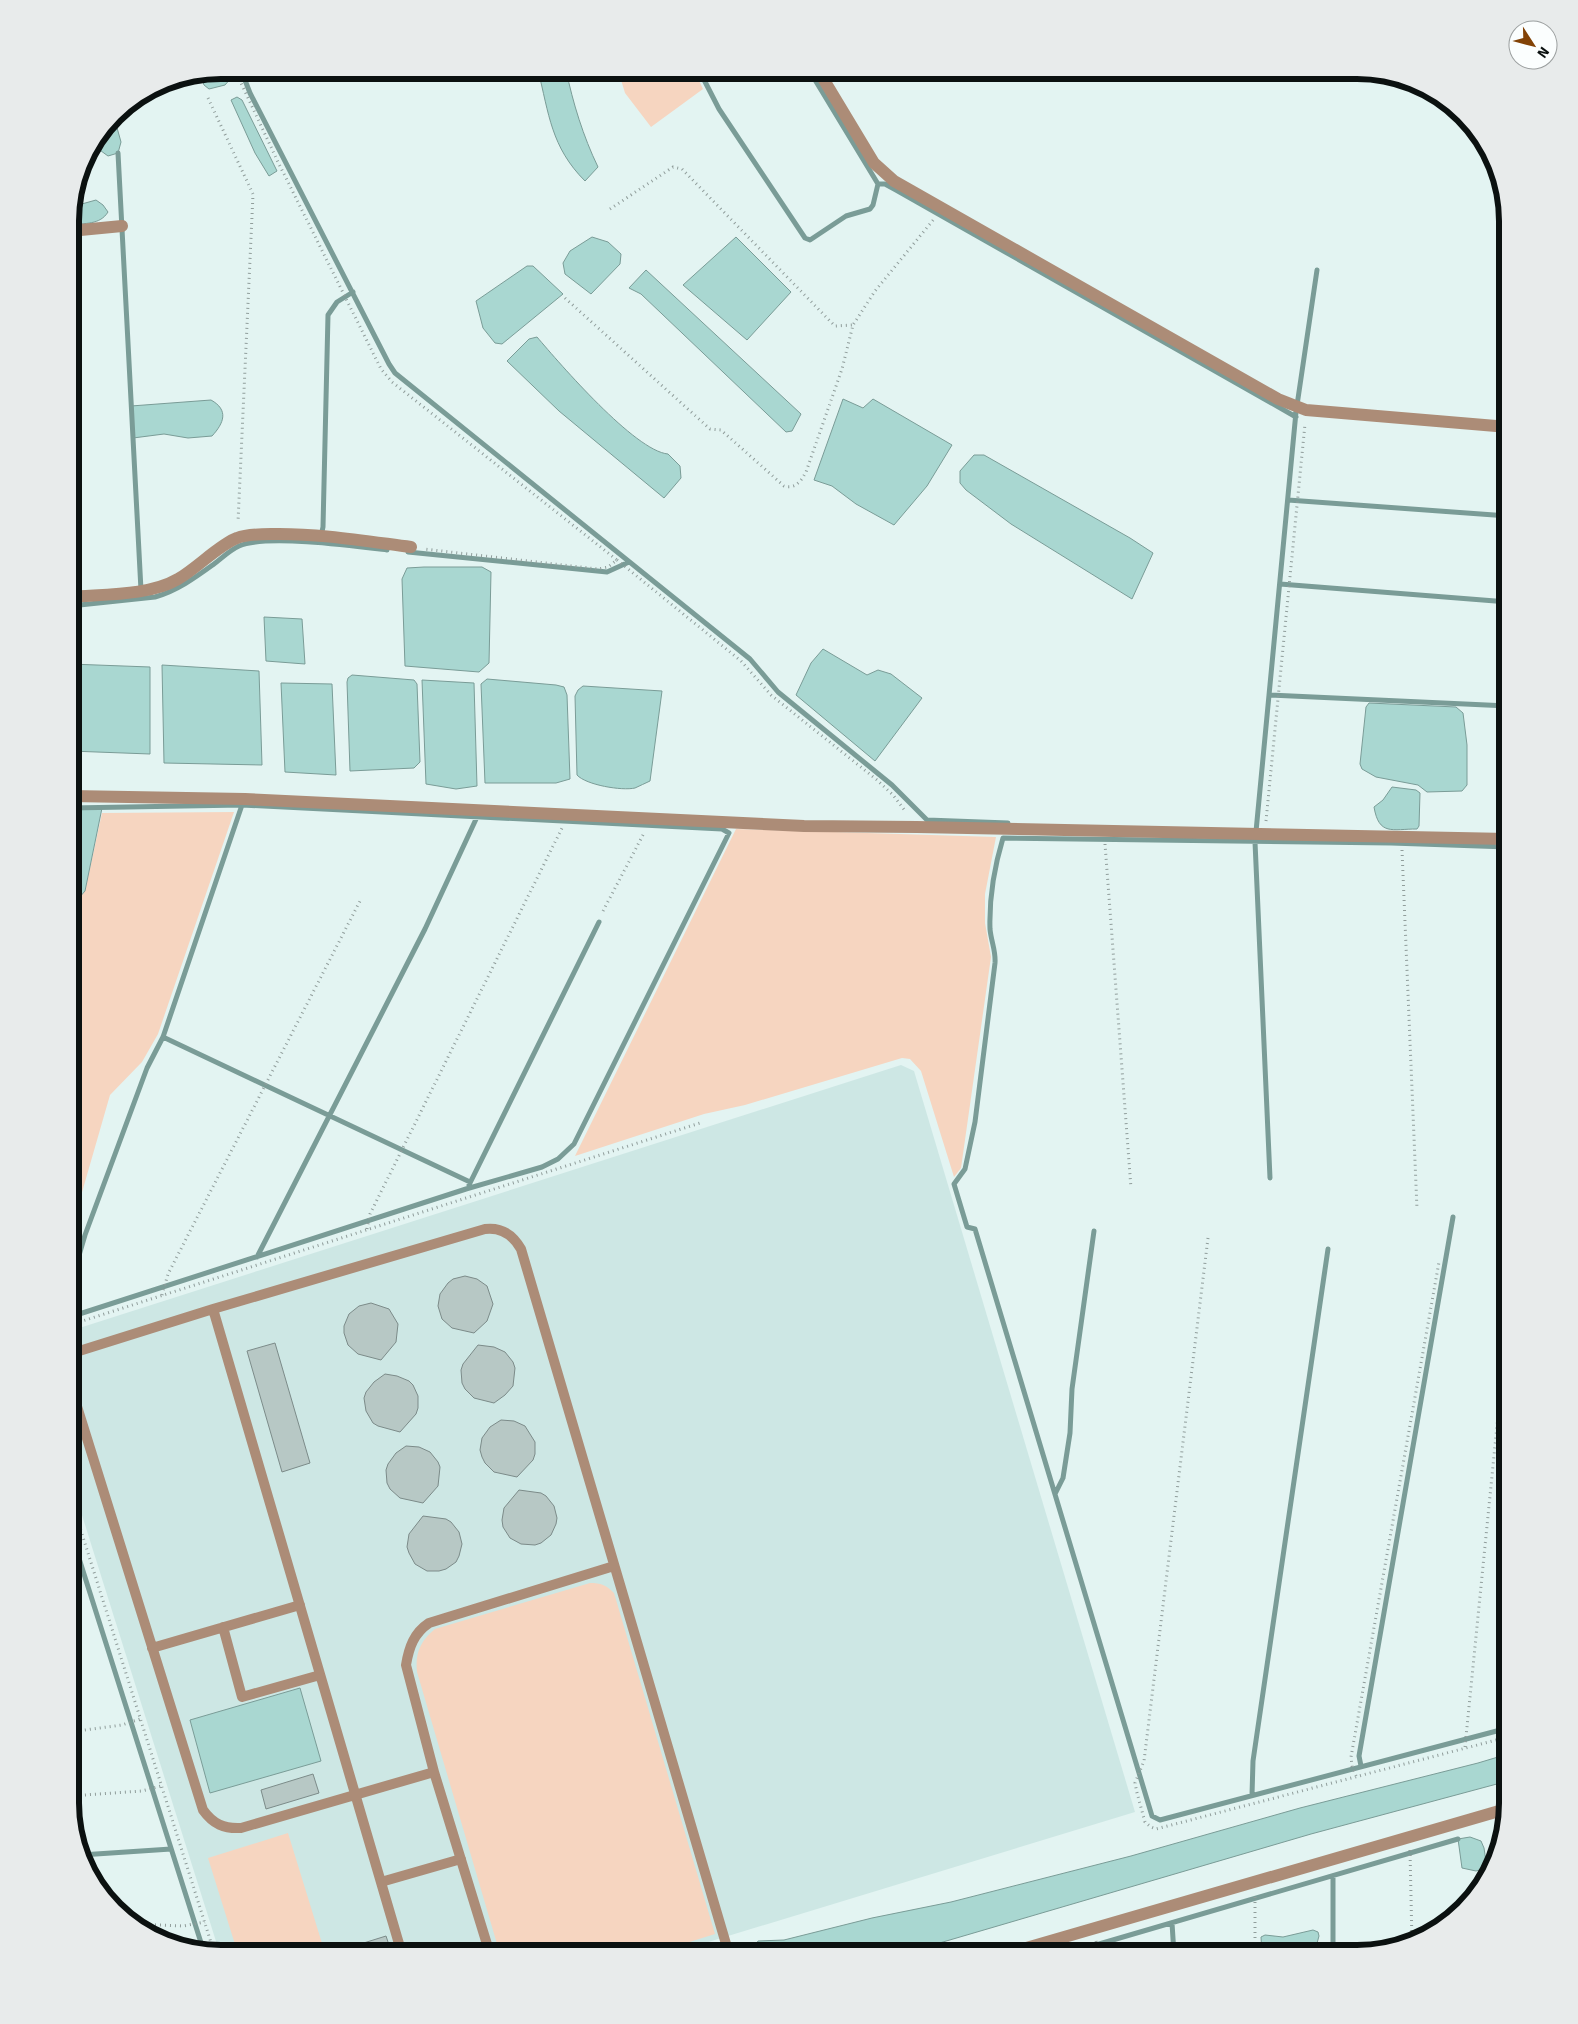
<svg xmlns="http://www.w3.org/2000/svg" width="1578" height="2024" font-family="Signika,sans-serif">
	<rect width="100%" height="100%" fill="#e3f4f2"/>
	<path fill="#cde7e4" d="M901 1065 914 1071 1135 1812 669 1954H220L70 1477V1331Z"/>
	<path fill="#f6d5c0" d="M618 70H694L703 89 651 127 625 93Z
		M234 812 158 1034 142 1062 110 1095 70 1234V899H78L85 891 102 813Z
		M736 829 996 837 985 894V923L991 957 961 1168 954 1177 921 1071 910 1059 902 1058 745 1105 704 1114 575 1156Z
		M590 1583C601 1583 606 1585 614 1593L715 1934 651 1954H500L417 1672C415 1654 420 1641 435 1629Z
		M288 1833 325 1953 238 1954 208 1858Z"/>
	<path fill="#a9d7d1" stroke="#7a9c97" d="M221 70H230L232 77 225 85 209 89 204 85 200 74Z
		M538 70H566C573 103 583 136 598 167L585 181C551 147 549 114 538 70Z
		M237 97 242 100 277 171 269 176 255 153 231 100Z
		M114 117 121 142 118 153 108 156 97 148 95 141Z
		M96 200 103 205 108 212C100 225 85 223 70 225L71 207Z
		M592 237 608 242 621 254 620 264 591 294 565 274 563 263 570 251Z
		M736 237 791 292 747 340 683 285Z
		M527 266H533L563 294 502 344 495 343 483 328 476 301Z
		M646 270 801 414 792 431 786 432 641 294 629 288Z
		M537 337C560 364 635 451 668 454L680 466 681 478 664 498 559 411 507 361 529 339Z
		M843 399 863 408 873 399 952 445 927 486 894 525 856 504 832 486 814 480Z
		M211 400C229 410 224 423 212 436L188 438 164 434 133 438 131 406Z
		M974 455H984L1130 538 1153 553 1132 599 1011 524 966 490 960 483V471Z
		M424 567H482L491 572 489 663 479 672 405 666 402 579 407 568Z
		M264 617 302 619 305 664 266 661Z
		M823 649 867 675 878 670 891 674 922 698 875 761 796 695 811 663Z
		M70 664 150 667V754L70 751Z
		M162 665 259 671 262 765 164 763Z
		M352 675 414 680 417 684 420 762 414 768 350 771 347 682 348 678Z
		M487 679 556 685 564 687 567 695 570 779 556 783H485L481 684Z
		M422 680 474 683 477 786 456 789 426 784Z
		M281 683 332 684 336 775 285 772Z
		M583 686 662 691 650 781C645 783 640 786 635 788 622 791 586 785 577 775L575 696 578 690Z
		M1369 703 1456 707 1463 713 1467 745V785L1462 791 1427 792 1418 785 1376 777 1362 769 1360 764 1366 707Z
		M1392 787 1416 790 1420 793 1419 826 1417 829C1392 829 1379 836 1374 807L1383 800Z
		M70 808H102L85 891 78 899H70Z
		M300 1688 321 1761 210 1793 190 1720Z
		M1508 1754V1781L1311 1834 902 1954H750L758 1941 784 1940 872 1918 951 1902 1131 1856 1300 1808 1478 1763Z
		M1470 1837 1481 1841 1484 1848 1487 1868 1476 1871 1462 1868 1458 1839Z
		M1313 1930 1318 1932 1319 1936 1314 1954H1262L1261 1937 1265 1935 1283 1937Z"/>
	<g fill="none" stroke-linecap="round" stroke-linejoin="round">
		<path stroke="#7a9c97" stroke-width="5" d="M241 70 250 93 389 364 395 373 750 659 778 692 892 785 927 820 1008 823
			M699 70 719 109 805 238 810 240 846 216 870 209 873 205 878 184
			M809 70 878 184H885L896 190 1296 417
			M118 153 141 590
			M1288 500 1508 516
			M321 536 323 527 328 315 337 302 353 292
			M408 552 607 572 629 562
			M1280 584 1508 602
			M70 606 155 597C177 591 196 577 214 564 222 558 230 550 239 546 266 534 355 546 387 550
			M1269 695 1508 706
			M163 1037 470 1182
			M1270 1178 1255 842 1296 412 1317 270
			M469 1185 599 922
			M257 1257 425 929 477 817
			M70 1286 85 1235 147 1068 163 1037 242 805
			M70 1317 466 1189 542 1167 558 1159 574 1144 729 833 722 829 242 805 70 808
			M1055 1494 1063 1478 1070 1433 1072 1389 1094 1231
			M70 1530 203 1949
			M1508 1728 1160 1820 1152 1816 975 1229 967 1227 954 1184 965 1169 975 1122 995 963C996 951 991 941 990 929 989 897 994 868 1003 838L1391 843 1508 847
			M1361 1766 1359 1756 1453 1217
			M1252 1795 1253 1761 1328 1249
			M81 1855 171 1849
			M1487 1868V1879
			M1333 1876V1954
			M1172 1923 1174 1954
			M1065 1954 1458 1839"/>
	</g>
	<path fill="#b7c8c5" stroke="#7c8b89" d="M465 1276 477 1279 487 1286 493 1304 487 1321 474 1333 452 1328 442 1319 438 1306 440 1294 448 1283 453 1279Z
		M371 1303 389 1309 398 1324 396 1342 381 1360 358 1354 348 1345 344 1333V1326L349 1314 359 1306Z
		M275 1343 310 1463 282 1472 247 1351Z
		M478 1345 494 1347 505 1352 513 1362 515 1368 513 1386 505 1395 494 1403 474 1398 465 1389 462 1383 461 1370 463 1364Z
		M385 1374 397 1376 409 1381 413 1385 418 1396V1408L416 1414 400 1432 378 1426 373 1423 366 1411 364 1398 366 1392 374 1382Z
		M501 1420 514 1421 525 1426 535 1442V1454L533 1460 517 1477 494 1472 485 1463 482 1457 480 1450 482 1438 490 1427Z
		M406 1446 419 1447 430 1452 438 1462 440 1467 438 1486 423 1503 400 1498 390 1489 387 1483 386 1470 388 1464 396 1453Z
		M519 1490 541 1493 546 1496 554 1506 557 1518 556 1524 551 1535 541 1543 535 1545 521 1544 510 1538 503 1527 502 1520 504 1508Z
		M423 1516 446 1519 451 1522 459 1532 462 1544 459 1556 456 1562 446 1569 439 1571H427L415 1564 409 1553 407 1547 409 1534Z
		M313 1774 319 1793 266 1809 261 1790Z
		M386 1936 392 1954H338V1951Z"/>
	<g fill="none" stroke-linecap="round" stroke-linejoin="round">
		<path stroke="#909d9b" stroke-width="3" stroke-dasharray="1 4" stroke-linecap="butt" d="M235 70 278 162 381 369 392 382 617 560 608 567 598 569 424 549
			M208 98 253 194 238 522
			M610 209 673 167 682 169 829 320 835 326 853 325
			M565 298 710 429 721 430 784 486C796 489 801 481 806 472L842 369 853 325 875 291 934 219
			M617 560 741 661 771 695 877 780 893 795 906 812
			M1266 821 1305 424
			M1105 844 1131 1188
			M1402 850 1417 1209
			M603 911 644 833
			M367 1229 370 1214 562 828
			M1208 1238 1144 1761 1135 1783 1137 1793 1145 1822 1151 1827 1156 1829 1508 1737
			M162 1295 168 1274 360 901
			M70 1325 700 1123
			M70 1496 214 1952
			M70 1732 122 1725 140 1719
			M1465 1747 1508 1315
			M1356 1776 1352 1766 1351 1757 1439 1262
			M70 1796 142 1791 161 1786
			M1410 1850 1412 1943
			M1255 1897V1954
			M135 1924 183 1926 205 1922
			M1096 1941 1099 1954"/>
		<path stroke="#ac8c77" stroke-width="10" d="M213 1309 402 1954
			M70 1356 76 1352 213 1309 485 1229C501 1227 513 1235 521 1249L729 1954
			M70 1384 203 1810C213 1824 224 1829 241 1828L434 1772 490 1954
			M223 1627 242 1697 320 1675
			M152 1648 300 1605
			M434 1772 406 1665C409 1647 414 1633 429 1623L614 1566
			M381 1882 461 1859
			M478 1954 489 1951"/>
		<path stroke="#ac8c77" stroke-width="12" d="M818 70 874 163 894 181 1278 399 1306 410 1508 427
			M70 231 122 226
			M70 597C103 594 149 596 178 579 196 569 220 544 237 538 247 534 260 534 271 534 318 533 365 541 411 547
			M70 796 245 799 804 826 917 827 1508 839"/>
		<path stroke="#ac8c77" stroke-width="12" d="M1006 1954 1506 1809"/>
	</g>
	<path d="M0 0H1578V2024H0ZM221 79H1357A142 142 0 0 1 1499 221V1803A142 142 0 0 1 1357 1945H221A142 142 0 0 1 79 1803V221A142 142 0 0 1 221 79Z" fill="#e8ebeb" fill-rule="evenodd"/>
	<path fill="none" stroke="#0b1110" stroke-width="6" d="M221 79H1357A142 142 0 0 1 1499 221V1803A142 142 0 0 1 1357 1945H221A142 142 0 0 1 79 1803V221A142 142 0 0 1 221 79Z"/>
	<g transform="translate(1533 45) rotate(126)"><circle r="24" fill="#fbfefe" stroke="#9b9f9f"/>
	<path d="M0-4L9 19L0 12L-9 19Z" fill="#824206"/>
	<text y="-8" font-size="14" font-weight="bold" text-anchor="middle" fill="#0b1110">N</text>
	</g>
</svg>
